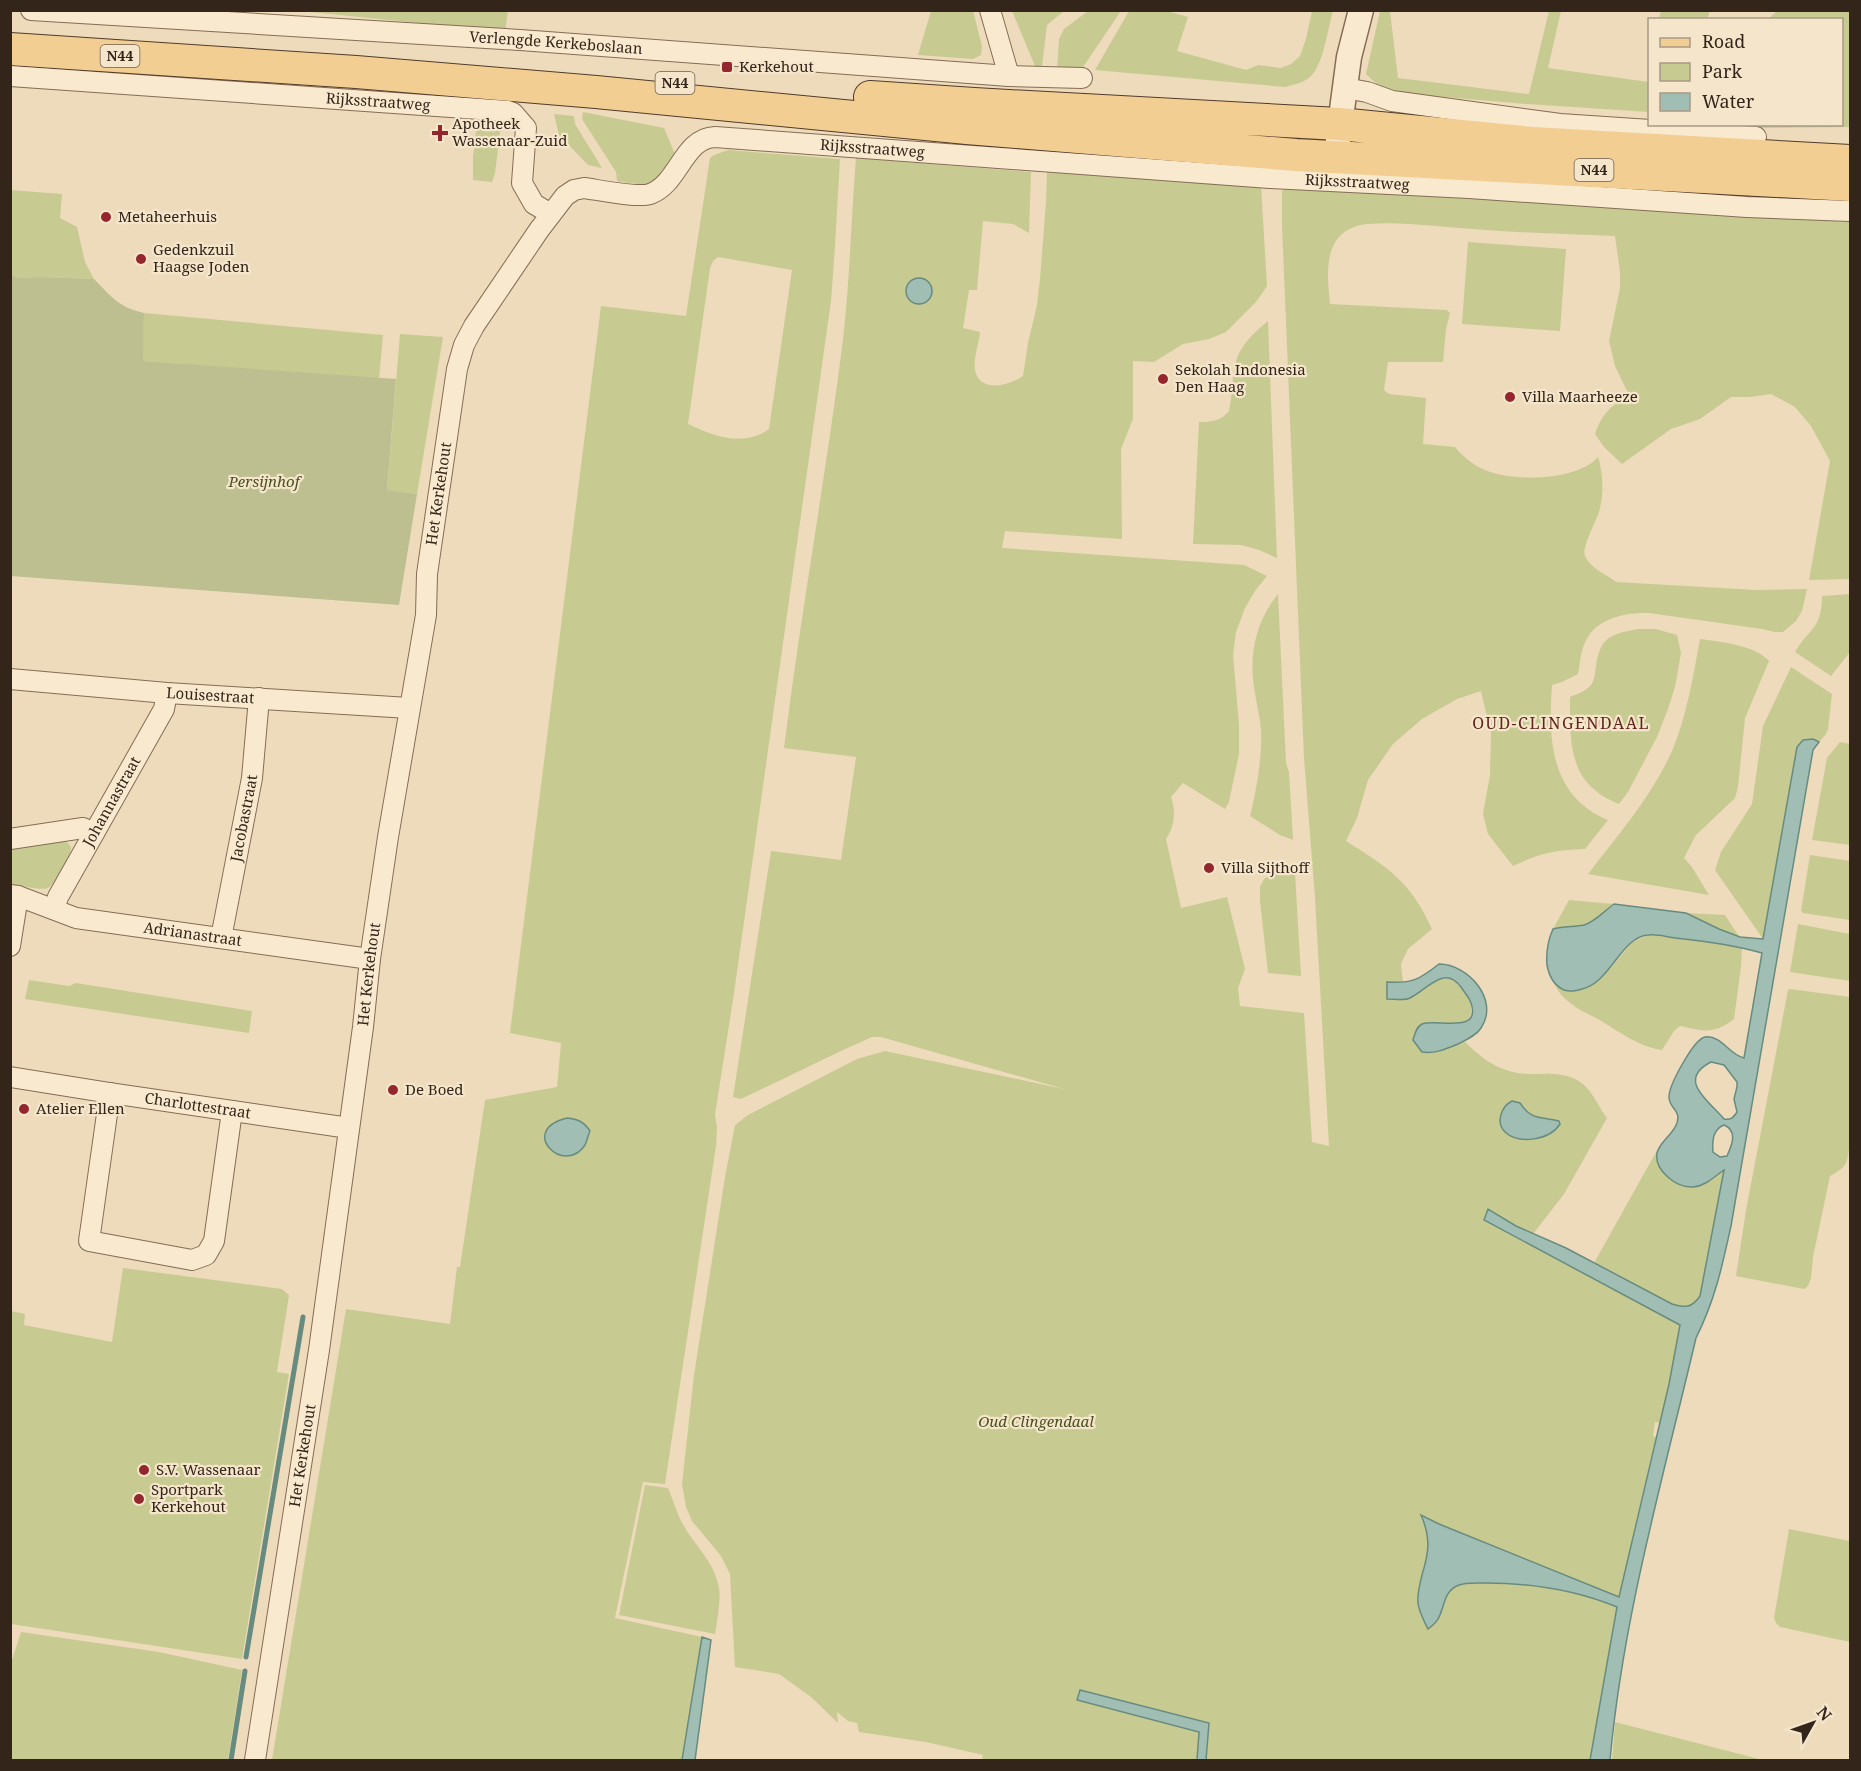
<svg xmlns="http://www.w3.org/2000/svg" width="1861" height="1771" font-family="'Noto Serif',serif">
	<rect width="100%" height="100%" fill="#eddbbc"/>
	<path fill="#c8cb91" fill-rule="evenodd" d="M301 11H508L505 32Z
		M931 11H973L982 46 981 55 973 59 918 55Z
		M1012 11H1064L1047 25 1042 66H1035Z
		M1088 11H1121L1079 73 1057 71 1059 39 1064 29Z
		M1129 11H1167L1188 17 1177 51 1246 70 1258 65 1281 68 1291 64 1300 56 1306 39 1312 11H1333C1328 28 1324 61 1312 75 1305 83 1295 84 1285 87L1095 70Z
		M1380 11H1390L1398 78 1529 94 1549 11H1561L1548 68 1649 82V112L1527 104 1385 92 1366 74Z
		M1661 11V10L1710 11 1707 20 1662 19 1659 18Z
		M1777 11H1850V127L1753 128 1751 125 1842 124V20L1768 19Z
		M583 112 664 128 675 154C669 166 661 181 646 184 637 185 625 182 617 181L616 172 582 119Z
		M554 114 574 116 575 124 602 168 588 165 559 135Z
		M477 122 501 125 495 173 492 182 473 180V157Z
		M728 150 840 159 835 246 831 301 734 993 715 1115 717 1127 716 1146 665 1484 643 1482 615 1618 702 1637 682 1760H272L346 1309 450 1324 457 1267H460L485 1100 557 1087 561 1043 510 1033 601 306 686 316 710 158 714 155ZM718 257 792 270 769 429C765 432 760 435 755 436 734 444 707 433 688 424L710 268 713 261Z
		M856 158 1031 172 1029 233 1013 224 983 221 977 290H969L963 328 980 332C979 343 973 360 975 370 980 394 1010 385 1023 376L1028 343 1037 305 1040 279 1046 202 1047 172 1261 185 1267 286 1256 302 1226 332 1209 339 1183 344 1154 362 1133 361V419L1121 449 1122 539 1005 531 1002 548 1244 565 1267 576 1255 591 1245 608 1236 632 1233 655 1239 724V754L1229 802 1225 809 1183 783 1171 797C1176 811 1175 826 1166 839L1181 908 1227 897 1245 969 1238 988 1240 1006 1304 1013 1312 1142 1329 1146 1315 898 1304 758 1282 226V191L1288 187 1850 222V579L1809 580 1830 461 1811 426 1795 407 1771 394 1750 397H1731L1700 419 1671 429 1622 464 1604 447 1595 434C1600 418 1610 404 1626 399L1628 393 1615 366 1609 341 1620 288V272L1615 236C1568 234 1520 233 1473 229 1439 227 1402 221 1367 224 1357 225 1346 229 1339 237 1324 254 1328 283 1330 304L1447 310 1450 313 1446 329 1443 362H1388L1384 390 1389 394 1426 398 1423 444 1455 447C1465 459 1478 469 1494 473 1520 481 1578 480 1598 457 1603 472 1604 492 1600 508 1598 519 1581 547 1585 556 1590 568 1606 574 1616 582L1757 590 1807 589 1802 611 1796 621 1783 632H1775L1762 629 1649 613C1624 612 1593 619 1584 645 1580 654 1580 665 1578 674L1562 682 1552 685C1548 739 1550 796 1608 820L1585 849C1556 850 1540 853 1513 866L1488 834 1483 814 1490 775 1491 734 1481 691 1457 699 1422 719 1393 744 1368 780 1357 818 1346 841C1389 868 1410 881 1432 929L1408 949 1401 964 1403 983 1387 982V999C1397 995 1443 977 1449 978 1461 980 1482 1012 1465 1021 1456 1027 1440 1022 1429 1022L1449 1048 1464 1041C1483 1060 1501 1073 1529 1074 1545 1074 1560 1072 1575 1079 1591 1086 1597 1105 1607 1118L1564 1194 1533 1234 1516 1226 1484 1220 1680 1325V1332L1660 1423 1655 1422 1653 1436 1656 1437 1633 1535 1590 1760H982L983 1755 926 1742 859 1732 857 1723 848 1721 837 1712 838 1723 811 1697 779 1674 735 1667 730 1574 721 1556 692 1521 686 1507 682 1484 694 1375 725 1177 735 1125 748 1115 857 1059 885 1051 1064 1089 881 1037H872L841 1051 741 1099 733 1097 771 851 841 860 856 757 784 748C801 611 826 476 843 339 850 279 851 219 856 158ZM1519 1103C1529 1116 1536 1118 1552 1119L1502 1127Z
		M10 190 62 194 60 218 77 227 85 262 94 279 39 277 19 278 11 275Z
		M1468 242 1566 249 1560 331 1462 324Z
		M144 313 383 335 379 379 142 361Z
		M1268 321 1277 558 1259 550 1241 545 1193 544 1199 422C1211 422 1221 421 1229 411 1233 394 1231 375 1237 358 1243 342 1256 331 1268 321Z
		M400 334 443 337 417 494 387 490Z
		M1278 594 1286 763 1289 772 1293 840 1280 835 1250 816C1257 787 1262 759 1261 730 1260 717 1257 706 1255 693 1248 658 1255 622 1278 594Z
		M1850 594V652L1831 676 1795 652C1809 628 1822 629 1822 596Z
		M1638 629H1656L1677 635 1681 653 1675 687 1668 709 1657 737 1628 792 1619 804C1568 784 1570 744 1570 697 1577 694 1586 691 1591 685 1595 679 1595 673 1596 666 1600 637 1611 634 1638 629Z
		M1700 639C1721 642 1755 645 1769 661L1745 718 1738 787 1735 798 1696 835 1684 858 1692 867 1709 895 1588 874C1618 835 1652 796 1672 751 1687 715 1693 677 1700 639Z
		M1791 667 1832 694 1828 729 1826 734 1819 742 1813 739 1797 747 1763 939 1715 870 1721 852 1752 804 1763 726Z
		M1840 742 1850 744V845L1812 840 1827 758Z
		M60 838C64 840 69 843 71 847 73 853 54 886 48 888 42 891 18 885 11 884L10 844Z
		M1810 855 1850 861V920L1803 913 1801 911Z
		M1284 871 1295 872 1301 976 1268 973 1260 901V886L1265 878Z
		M1569 900 1614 904C1604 911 1595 922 1584 925 1574 927 1564 926 1553 929Z
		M1686 913 1725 915 1740 938 1719 929Z
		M1798 924 1850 934V981L1790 972Z
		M1648 935 1702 941 1742 948 1741 967 1734 1019C1713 1035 1704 1031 1680 1026L1674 1031 1662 1050C1639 1047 1618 1031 1598 1019 1588 1014 1577 1009 1569 1002 1562 997 1558 991 1554 983L1561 988 1610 969 1631 943Z
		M29 980 69 986 76 983 252 1011 249 1033 25 999Z
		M1790 989 1850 997V1142C1847 1162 1849 1166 1830 1176L1813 1257 1811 1278 1808 1286 1804 1289 1736 1276 1746 1210 1788 990Z
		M1660 1145 1657 1155 1693 1187 1712 1180 1724 1168 1700 1296C1692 1308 1685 1308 1672 1304L1594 1263Z
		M123 1268 282 1289 289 1295 277 1372 289 1374 242 1659 11 1624V1311L25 1314 24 1325 112 1342Z
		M645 1485 668 1488C674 1502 678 1518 687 1531 699 1550 715 1564 719 1588 721 1602 717 1620 715 1634L619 1615Z
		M1789 1529 1850 1541V1642L1780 1627 1776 1623 1774 1618Z
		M21 1632 159 1652 242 1670 228 1760H11V1663Z
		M1615 1722 1763 1760H1612Z"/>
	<path fill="#bdbf90" d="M11 275 19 278 39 277 94 279C112 297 118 307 144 313L143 361 396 379 387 490 417 494 399 605 11 576Z"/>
	<path fill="#a0beb3" stroke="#688b80" stroke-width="1.5" fill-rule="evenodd" d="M906 291a13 13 0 1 1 26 0a13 13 0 1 1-26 0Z
		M1813 739 1819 742 1813 750 1731 1226C1722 1267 1715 1300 1696 1338 1663 1478 1623 1617 1610 1760H1590L1617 1607C1576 1590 1530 1583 1486 1583 1478 1583 1466 1582 1459 1585 1443 1591 1445 1607 1438 1619 1436 1623 1432 1626 1428 1629 1424 1621 1419 1612 1418 1603 1417 1593 1420 1584 1422 1575 1429 1552 1431 1538 1421 1515L1439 1524 1619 1597 1669 1384 1680 1325 1484 1220 1488 1209 1516 1226 1566 1248 1672 1304C1685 1308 1692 1308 1700 1296L1724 1170C1715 1176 1706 1186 1693 1187 1676 1188 1654 1170 1657 1153 1660 1141 1673 1135 1677 1123 1681 1110 1670 1109 1669 1098 1668 1086 1694 1039 1705 1037 1722 1035 1729 1055 1744 1058L1762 953C1734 945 1704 941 1675 938 1667 937 1657 934 1648 935 1621 937 1611 982 1582 989 1577 991 1569 992 1564 990 1553 985 1549 976 1547 965 1546 952 1548 940 1553 929 1564 926 1574 927 1584 925 1595 922 1604 911 1614 904L1686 913 1719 929 1740 937 1763 939 1797 747 1803 740ZM1711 1062 1724 1065 1737 1082V1087L1734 1099 1737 1112C1733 1118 1731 1120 1724 1119 1709 1101 1676 1080 1711 1062ZM1724 1125C1738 1131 1732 1145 1727 1156L1720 1157 1713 1152C1712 1142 1713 1129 1724 1125Z
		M1439 964C1468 964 1500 1000 1481 1028 1476 1036 1466 1040 1458 1044 1446 1049 1435 1054 1422 1052L1413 1040C1415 1034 1416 1027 1422 1024 1435 1018 1482 1035 1471 1003 1469 997 1464 992 1461 987 1444 964 1427 990 1410 998 1404 1001 1395 999 1387 999V982C1412 984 1420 979 1439 964Z
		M1512 1101 1520 1103C1532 1121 1540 1116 1559 1121L1560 1124C1550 1140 1519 1145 1505 1132 1495 1122 1502 1106 1512 1101Z
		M567 1118C578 1119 584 1122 590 1131 588 1135 587 1141 585 1145 564 1177 517 1130 567 1118Z
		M702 1637 711 1640 695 1760H682Z
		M1080 1690 1209 1723 1206 1760H1197L1199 1732 1077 1700Z"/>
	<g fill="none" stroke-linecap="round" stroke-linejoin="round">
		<path stroke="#688b80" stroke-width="5" d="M246 1657 303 1317
			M231 1760 245 1671"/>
		<defs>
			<g id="minor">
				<path id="s1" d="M31 10 520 40 1009 76 1082 78"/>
				<path d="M990 10 1009 76"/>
				<path id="s2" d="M10 76 508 111 513 113 526 128 522 183 534 204 551 214"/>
				<path d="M1345 88 1367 92 1392 101 1560 124 1756 137"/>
				<path id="s3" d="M10 679 167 693 409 708"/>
				<path d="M10 839 83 828 94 833"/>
				<path id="s4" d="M10 895 18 896 76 918 370 959"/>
				<path id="s5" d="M54 909 58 897 164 709 167 693"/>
				<path id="s6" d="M221 938 252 778 259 698"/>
				<path d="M10 946 18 896"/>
				<path id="s7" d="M10 1077 110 1093 349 1128"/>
				<path d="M110 1093 89 1241 192 1260 206 1255 214 1241 232 1111"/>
				<path id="s8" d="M255 1760 319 1350 363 1027 370 959 388 837 426 615 427 574 457 369 464 345 474 326 539 230 565 196 574 190 584 188C599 190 637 198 650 194 679 184 683 138 715 137L1270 178 1469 188 1747 207 1850 211"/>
			</g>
			<path id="tertiary" d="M1338 140 1349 57 1361 10"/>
			<path id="primary" d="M10 49 356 72 596 92 967 128 1296 155 1850 185
				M870 97 974 104 1339 124 1532 143 1850 161"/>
		</defs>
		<use href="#minor" stroke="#856c56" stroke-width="22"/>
		<use href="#tertiary" stroke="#856c56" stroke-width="27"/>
		<use href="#primary" stroke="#523a2b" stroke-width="34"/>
		<use href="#minor" stroke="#f9e9cf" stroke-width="20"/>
		<use href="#tertiary" stroke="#f9e9cf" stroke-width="24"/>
		<use href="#primary" stroke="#f2ce92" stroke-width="32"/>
	</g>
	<g fill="#94262e" stroke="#f5e6cb" stroke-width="2">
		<rect x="721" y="61" width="12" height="12" rx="3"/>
		<path d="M437 124h6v6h6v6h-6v6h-6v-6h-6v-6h6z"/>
		<circle cx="106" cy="217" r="6"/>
		<circle cx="141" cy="259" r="6"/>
		<circle cx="1163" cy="379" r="6"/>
		<circle cx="1510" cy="397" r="6"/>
		<circle cx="1209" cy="868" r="6"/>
		<circle cx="393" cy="1090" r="6"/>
		<circle cx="24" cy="1109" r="6"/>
		<circle cx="144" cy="1470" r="6"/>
		<circle cx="139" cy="1499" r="6"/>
	</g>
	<g text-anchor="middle" stroke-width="4.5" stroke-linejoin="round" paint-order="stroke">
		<g fill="#f5e6cb" stroke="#6e5f50" stroke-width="1.5">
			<rect x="100.5" y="45" width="39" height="22" rx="4.5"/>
			<rect x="655.5" y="72" width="39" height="22" rx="4.5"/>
			<rect x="1574.5" y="159" width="39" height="22" rx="4.5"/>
		</g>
		<g font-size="14" font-weight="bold" fill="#34251b">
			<text x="120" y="61">N44</text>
			<text x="675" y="88">N44</text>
			<text x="1594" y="175">N44</text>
		</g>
		<g font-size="15" fill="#34251b" stroke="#f5e6cb">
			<text dy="5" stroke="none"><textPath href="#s1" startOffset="526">Verlengde Kerkeboslaan</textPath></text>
			<text dy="5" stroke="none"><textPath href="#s2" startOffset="369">Rijksstraatweg</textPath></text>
			<text dy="5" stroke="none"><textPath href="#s8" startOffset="1946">Rijksstraatweg</textPath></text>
			<text dy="5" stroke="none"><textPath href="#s8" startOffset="2432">Rijksstraatweg</textPath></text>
			<text dy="5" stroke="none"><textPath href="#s8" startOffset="1280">Het Kerkehout</textPath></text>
			<text dy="5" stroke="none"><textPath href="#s3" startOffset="201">Louisestraat</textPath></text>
			<text dy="5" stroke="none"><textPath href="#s5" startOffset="122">Johannastraat</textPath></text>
			<text dy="5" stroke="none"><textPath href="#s6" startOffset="122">Jacobastraat</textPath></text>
			<text dy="5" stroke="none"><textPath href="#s4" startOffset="188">Adrianastraat</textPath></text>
			<text dy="5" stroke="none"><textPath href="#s8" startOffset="794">Het Kerkehout</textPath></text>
			<text dy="5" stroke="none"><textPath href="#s7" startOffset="190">Charlottestraat</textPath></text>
			<text dy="5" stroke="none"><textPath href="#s8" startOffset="308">Het Kerkehout</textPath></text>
		</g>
		<g font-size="15" fill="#34251b" stroke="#f5e6cb" text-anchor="start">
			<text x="739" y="72">Kerkehout</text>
			<text x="452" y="129">Apotheek<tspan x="452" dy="17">Wassenaar-Zuid</tspan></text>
			<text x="118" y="222">Metaheerhuis</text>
			<text x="153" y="255">Gedenkzuil<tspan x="153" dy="17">Haagse Joden</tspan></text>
			<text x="1175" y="375">Sekolah Indonesia<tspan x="1175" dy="17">Den Haag</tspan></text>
			<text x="1522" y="402">Villa Maarheeze</text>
			<text x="1221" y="873">Villa Sijthoff</text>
			<text x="405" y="1095">De Boed</text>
			<text x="36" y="1114">Atelier Ellen</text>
			<text x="156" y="1475">S.V. Wassenaar</text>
			<text x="151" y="1495">Sportpark<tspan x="151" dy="17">Kerkehout</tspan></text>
		</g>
		<g font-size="15" font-style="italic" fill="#485021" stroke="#f5e6cb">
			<text x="264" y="487">Persijnhof</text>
			<text x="1036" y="1427">Oud Clingendaal</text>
		</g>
		<g font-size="16" letter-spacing="1.5" fill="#60241a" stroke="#f5e6cb">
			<text x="1561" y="729">OUD-CLINGENDAAL</text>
		</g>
	</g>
	<rect width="1861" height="1771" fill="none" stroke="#34251b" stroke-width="24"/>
	<rect x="1648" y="18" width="195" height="108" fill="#f5e6cb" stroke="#a89985" stroke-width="1.5"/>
	<rect x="1660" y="38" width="30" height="9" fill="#f2ce92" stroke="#a89985" stroke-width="1.5"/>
	<text x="1702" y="48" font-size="18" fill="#34251b">Road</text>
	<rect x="1660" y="63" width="30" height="18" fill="#c8cb91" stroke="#a89985" stroke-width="1.5"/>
	<text x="1702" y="78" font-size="18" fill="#34251b">Park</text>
	<rect x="1660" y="93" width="30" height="18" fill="#a0beb3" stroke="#a89985" stroke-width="1.5"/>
	<text x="1702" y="108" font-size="18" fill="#34251b">Water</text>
	<g transform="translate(1813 1723) rotate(50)" stroke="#f5e6cb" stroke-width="4.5" paint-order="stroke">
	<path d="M0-4.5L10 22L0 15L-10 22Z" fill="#34251b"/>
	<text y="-9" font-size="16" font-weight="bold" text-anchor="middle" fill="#34251b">N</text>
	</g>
</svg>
